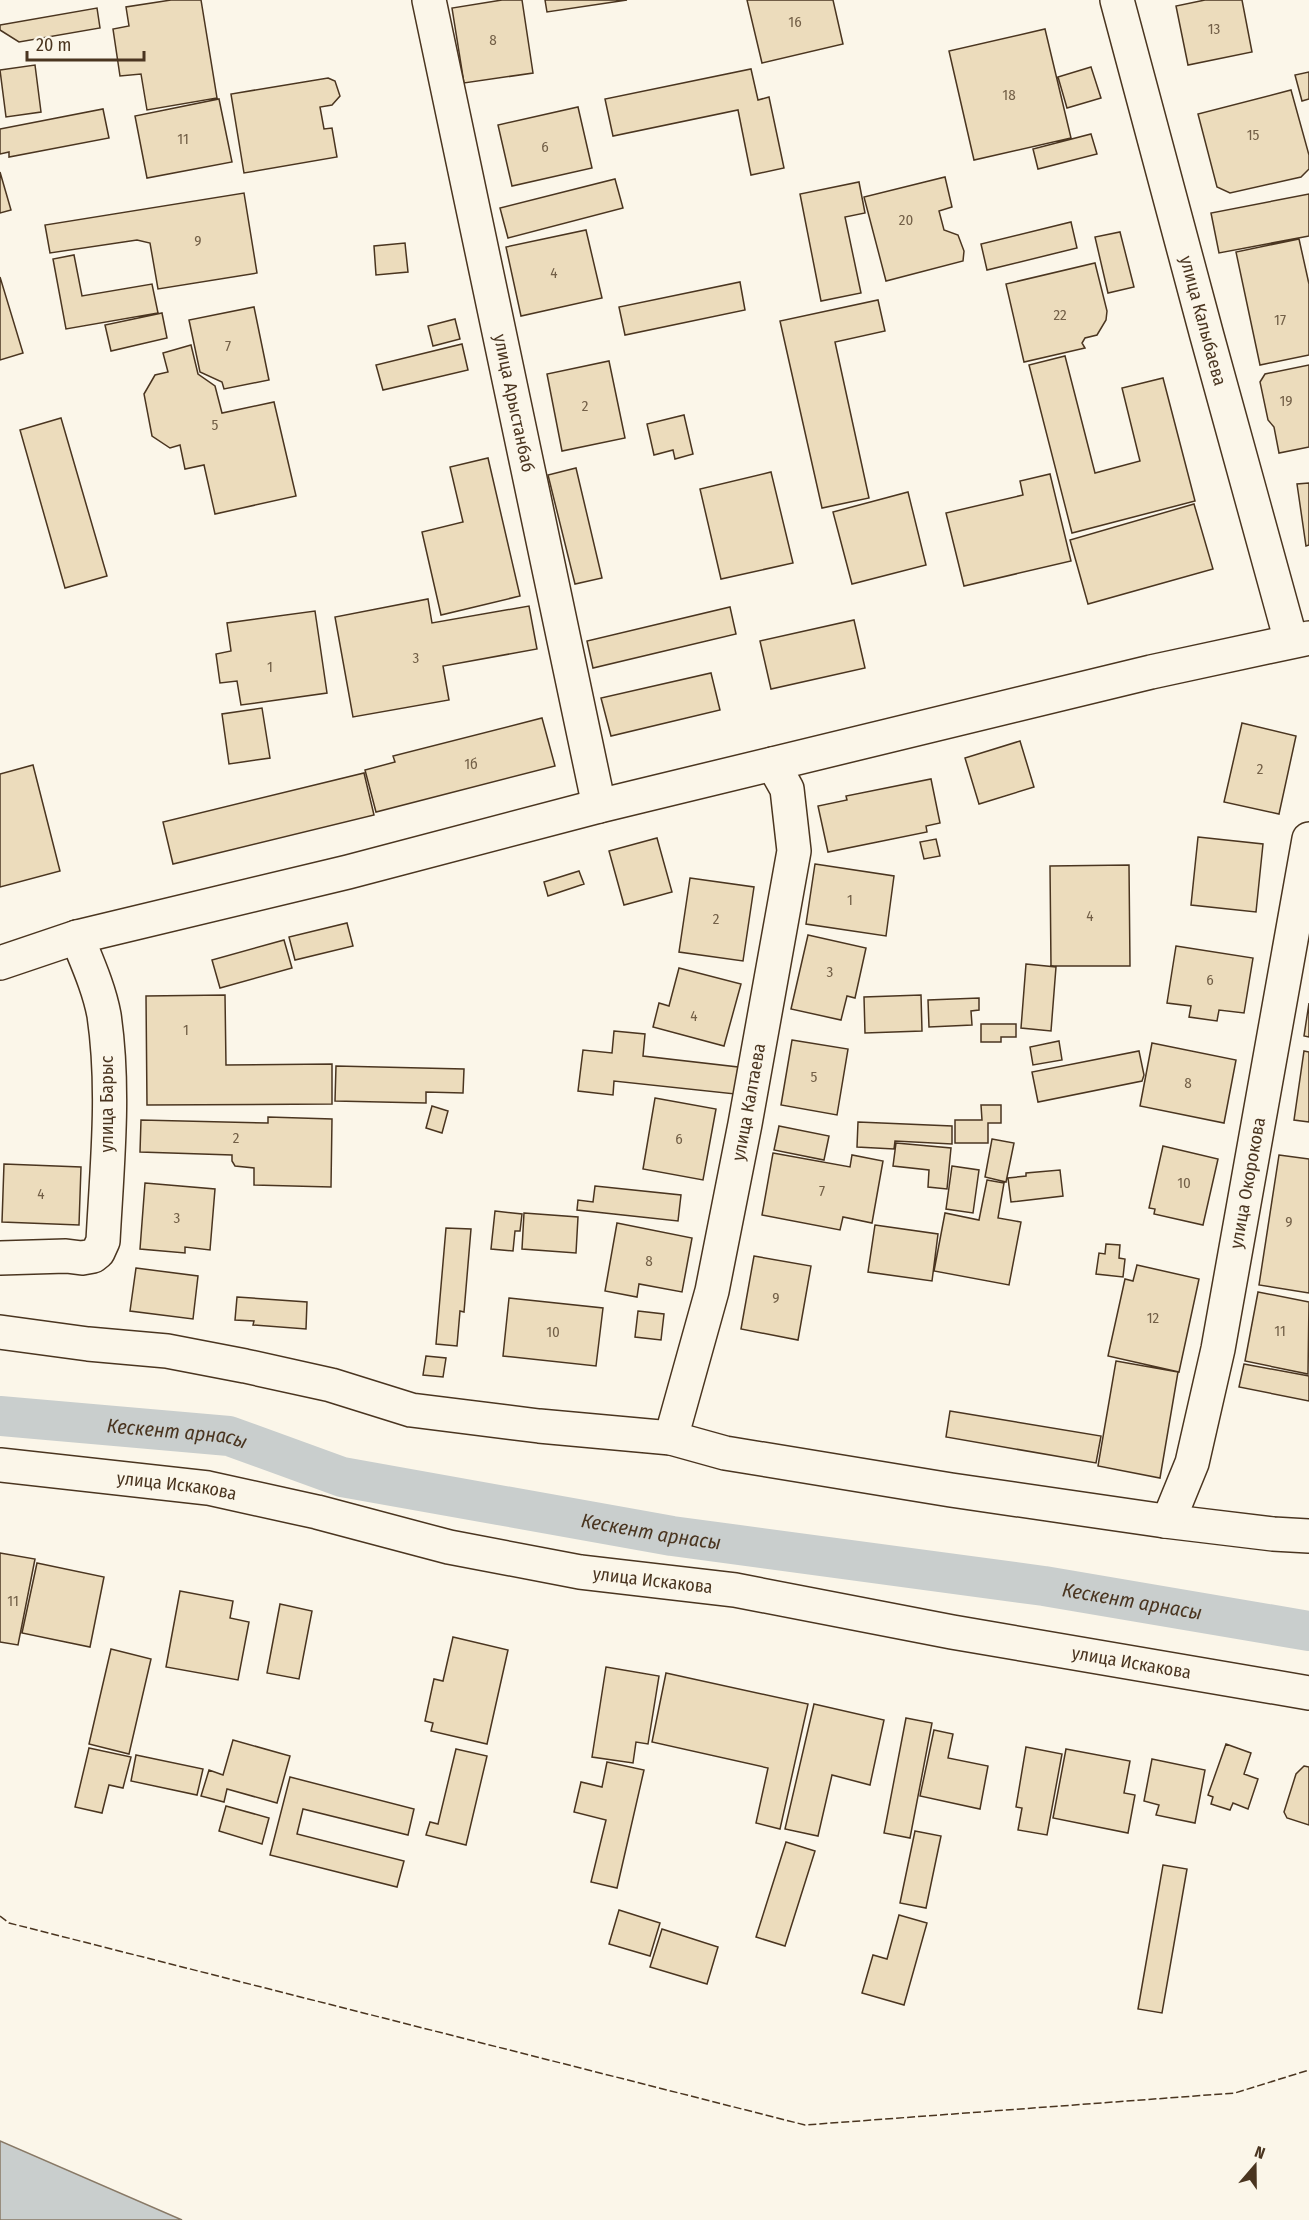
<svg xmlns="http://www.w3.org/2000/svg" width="1309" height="2220" font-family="'Fira Sans Condensed',sans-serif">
	<rect width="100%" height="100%" fill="#fbf6e9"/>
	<path fill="#c9cecd" stroke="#887966" stroke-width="1.5" d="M0 2141 182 2220H0Z"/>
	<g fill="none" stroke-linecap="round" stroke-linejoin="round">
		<path stroke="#c9cecd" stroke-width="40" id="s1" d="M0 1416 229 1436 342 1477 672 1536 1044 1586 1309 1631"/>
	</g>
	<path fill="#ecdcbc" stroke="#4a3520" stroke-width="1.5" d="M171 0H201L217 98 147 110 141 74 120 76 113 29 129 26 126 7Z
		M502 0H522L533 73 464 83 452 8Z
		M545 0H627L547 12Z
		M747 0H833L843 44 762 63Z
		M1205 0H1242L1252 52 1188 65 1176 6Z
		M97 8 100 28 19 42 0 30V25Z
		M1045 29 1071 138 974 160 949 51Z
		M35 65 41 112 6 117 0 70Z
		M1091 67 1101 98 1067 108 1058 77Z
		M751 69 758 100 769 97 784 168 751 175 738 110 613 136 605 99Z
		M1309 72V99L1302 101 1295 75Z
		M328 78 335 81 340 96 332 105 320 107 324 129 332 128 337 157 244 173 231 94Z
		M1291 90 1309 155V169L1301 177 1230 193 1217 187 1198 114Z
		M219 99 232 162 147 178 135 116Z
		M578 107 592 168 512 186 498 125Z
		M103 109 109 138 9 157V152L0 154V129Z
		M1091 134 1097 154 1038 169 1033 149Z
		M0 172 11 210 0 213Z
		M945 177 952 207 939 211 944 230 958 235 964 251 963 261 886 281 864 197Z
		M615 179 623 208 508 238 500 208Z
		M859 182 865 213 845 217 861 293 821 301 800 194Z
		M244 193 257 273 158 289 150 243 137 240 50 253 45 225Z
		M1309 194V236L1219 253 1211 213Z
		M1071 222 1077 248 987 270 981 244Z
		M586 230 602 298 521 316 506 247Z
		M1120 232 1134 287 1108 293 1095 237Z
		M1299 239 1309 284V355L1260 365 1236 252Z
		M405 243 408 272 376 275 374 246Z
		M74 255 82 296 152 284 158 313 66 329 53 259Z
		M1095 263 1107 311 1106 320 1097 335 1085 338 1082 343 1085 348 1024 362 1006 284Z
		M0 277 23 353 0 360Z
		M740 282 745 310 625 335 619 307Z
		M878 300 885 331 835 342 869 498 822 508 780 321Z
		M254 307 269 380 224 389 222 382 200 372 189 320Z
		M162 313 167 338 111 351 105 325Z
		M455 319 460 339 433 346 428 326Z
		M462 344 468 370 383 390 376 365Z
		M191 345 198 374 215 386 222 413 274 402 296 496 215 514 204 465 185 469 180 445 170 448 152 436 144 394 155 375 168 372 163 353Z
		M1065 356 1095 473 1140 461 1122 388 1163 378 1195 501 1072 533 1029 365Z
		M609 361 625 438 562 451 547 374Z
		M1309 365V447L1279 453 1274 427 1268 420 1260 382 1265 374Z
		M684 415 693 454 675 459 673 450 654 455 647 424Z
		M61 418 107 576 65 588 20 430Z
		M488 458 520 596 441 615 422 532 463 522 450 467Z
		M576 468 602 578 575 584 548 475Z
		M771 472 793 563 721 579 700 489Z
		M1050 474 1071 561 964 586 946 513 1023 495 1020 481Z
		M1309 483V545L1306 546 1297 484Z
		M908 492 926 565 852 584 833 512Z
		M1194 504 1213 569 1088 604 1070 540Z
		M428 599 432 623 529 606 537 649 443 666 449 700 353 717 335 617Z
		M730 607 736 634 593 668 587 641Z
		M315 611 327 693 241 705 237 681 220 683 216 654 231 651 227 623Z
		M854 620 865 668 771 689 760 641Z
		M711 673 720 710 611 736 601 698Z
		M262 708 270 758 229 764 222 714Z
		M542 718 555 766 376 812 365 770 395 762 393 756Z
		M1242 723 1296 736 1279 814 1224 802Z
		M1020 741 1034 787 979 804 965 758Z
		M33 765 60 871 0 887V774Z
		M364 773 374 815 173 864 163 822Z
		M931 779 940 823 926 826 927 832 828 852 818 806 847 800 846 796Z
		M1198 837 1263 844 1256 912 1191 905Z
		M657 838 672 892 624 905 609 851Z
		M936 839 940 856 924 859 920 842Z
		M815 864 894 876 886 936 806 924Z
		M1129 865 1130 966H1051L1050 866Z
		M579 871 584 884 548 896 544 882Z
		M690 878 754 887 743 961 679 952Z
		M347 923 353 946 295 960 289 937Z
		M808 935 866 948 855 998 847 996 841 1020 791 1009Z
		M284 940 292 968 220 988 212 960Z
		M1176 946 1253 958 1244 1013 1219 1010 1217 1021 1189 1017 1191 1006 1167 1003Z
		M1026 964 1056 967 1051 1031 1021 1028Z
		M679 968 741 984 724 1046 653 1027 659 1003 669 1006Z
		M225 995 226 1065 332 1064V1104L147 1105 146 996Z
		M921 995 922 1031 865 1033 864 997Z
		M979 998V1010L971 1011 972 1025 929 1027 928 1000Z
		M1309 1003V1037L1304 1036Z
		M981 1024H1016V1037H1001V1042H981Z
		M614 1031 645 1034 643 1056 738 1067 735 1094 614 1081 613 1095 578 1091 583 1050 612 1053Z
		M792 1040 848 1049 837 1115 781 1105Z
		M1059 1041 1062 1060 1033 1065 1030 1047Z
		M1152 1043 1236 1060 1224 1123 1140 1106Z
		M1139 1051 1144 1075 1142 1081 1038 1102 1032 1072Z
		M1304 1051 1309 1052V1122L1294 1120Z
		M336 1066 464 1069 463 1093 426 1092V1103L335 1101Z
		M655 1098 716 1109 703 1180 643 1169Z
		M981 1105H1001V1123H988V1143H955V1120H982Z
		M432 1106 448 1111 442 1133 426 1128Z
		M268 1117 332 1119 331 1187 254 1185V1168L235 1166 232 1161V1155L140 1152 141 1120 268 1123Z
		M858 1122 952 1126V1144L895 1141 894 1149 857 1147Z
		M779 1126 829 1136 824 1160 774 1150Z
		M992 1139 1014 1143 1006 1182 985 1177Z
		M896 1143 951 1148 947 1189 928 1187 929 1170 893 1166Z
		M1163 1146 1218 1159 1203 1225 1154 1214 1155 1209 1149 1208Z
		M773 1153 850 1167 852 1155 883 1161 872 1223 843 1217 840 1230 762 1215Z
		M1279 1155 1309 1159V1293L1259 1285Z
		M4 1164 81 1167 79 1225 2 1222Z
		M952 1166 979 1170 973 1213 946 1209Z
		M1060 1170 1063 1196 1011 1202 1008 1178 1026 1176V1173Z
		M987 1180 1004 1183 998 1218 1021 1222 1009 1285 934 1271 945 1213 979 1220Z
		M145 1183 215 1189 210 1250 185 1247V1253L140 1249Z
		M595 1186 681 1195 678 1221 577 1210 578 1200 593 1202Z
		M495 1211 522 1214 520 1231H515L513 1251 491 1249Z
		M524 1213 578 1217 576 1253 522 1249Z
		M617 1223 692 1238 682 1292 639 1284 637 1297 605 1291Z
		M875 1225 938 1234 932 1281 868 1272Z
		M446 1228 471 1229 464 1312 460 1311 457 1346 436 1344Z
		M1106 1244 1120 1245 1119 1258 1125 1259 1123 1277 1096 1274 1099 1253 1105 1254Z
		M754 1256 811 1266 798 1340 741 1329Z
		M1137 1265 1199 1279 1179 1372 1108 1356 1125 1279 1133 1281Z
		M136 1268 198 1276 193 1319 130 1311Z
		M1258 1292 1309 1302 1308 1374 1245 1361Z
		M237 1297 307 1302 306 1329 253 1325 254 1321 235 1320Z
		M509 1298 603 1308 596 1366 503 1356Z
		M638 1311 664 1314 661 1340 635 1337Z
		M426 1356 446 1358 443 1377 423 1375Z
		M1116 1361 1178 1372 1160 1478 1098 1466Z
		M1244 1364 1309 1376V1401L1239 1387Z
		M950 1411 1101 1436 1096 1463 946 1437Z
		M0 1553 35 1559 18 1645 0 1642Z
		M37 1563 104 1577 90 1647 22 1633Z
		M180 1591 233 1601 230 1618 249 1622 238 1680 166 1667Z
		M280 1604 312 1611 299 1679 267 1673Z
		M453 1637 508 1650 487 1744 431 1731 433 1723 425 1721 434 1679 443 1681Z
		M111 1649 151 1659 129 1754 89 1744Z
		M606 1667 659 1676 648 1744 636 1742 633 1763 592 1757Z
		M666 1673 808 1704 780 1829 756 1823 768 1768 652 1742Z
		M814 1704 884 1720 870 1785 832 1775 818 1836 785 1829Z
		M906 1718 932 1723 910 1838 884 1833Z
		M934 1730 953 1734 948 1758 988 1766 980 1809 920 1796Z
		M233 1740 290 1756 277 1803 227 1789 224 1802 201 1796 209 1770 223 1775Z
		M1226 1744 1251 1753 1244 1774 1258 1779 1248 1809 1233 1803 1230 1810 1211 1804 1213 1797 1208 1795Z
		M1026 1747 1062 1754 1047 1835 1018 1830 1022 1808 1016 1807Z
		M89 1748 131 1757 123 1788 109 1785 102 1813 75 1807Z
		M456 1749 487 1756 466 1845 426 1835 430 1822 438 1824Z
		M1066 1749 1130 1761 1124 1793 1135 1795 1128 1833 1053 1818Z
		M136 1755 203 1769 197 1795 131 1781Z
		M1152 1759 1205 1770 1195 1823 1156 1815 1159 1805 1144 1801Z
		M607 1762 644 1770 617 1888 591 1882 606 1820 574 1812 581 1782 602 1787Z
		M1304 1766 1309 1767V1825L1287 1818 1284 1812 1296 1774Z
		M290 1777 414 1809 408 1835 303 1809 297 1834 404 1861 397 1887 270 1855Z
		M226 1806 269 1818 262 1844 219 1831Z
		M915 1831 941 1836 926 1908 900 1903Z
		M786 1842 815 1851 785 1946 756 1937Z
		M1163 1865 1187 1869 1162 2013 1138 2009Z
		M619 1910 660 1923 650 1956 609 1944Z
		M899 1915 927 1923 904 2005 862 1993 873 1955 887 1959Z
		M662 1929 718 1947 707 1984 650 1967Z"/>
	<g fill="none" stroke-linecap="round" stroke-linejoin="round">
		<defs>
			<g id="minor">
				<path id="s2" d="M429 0 599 806"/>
				<path id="s3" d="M1117 0 1207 336 1291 641"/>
				<path d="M0 1258 66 1256 82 1258 93 1256 98 1252 103 1241C107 1166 115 1089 104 1015 99 988 87 962 77 937"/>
				<path d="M0 1332 88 1344 167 1351 245 1366 331 1385 411 1410 539 1426 671 1438 725 1453 951 1490 1165 1521 1273 1534 1309 1536"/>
				<path id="s4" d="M671 1438 712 1291 745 1124 794 851 787 789 773 764"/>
				<path id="s5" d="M0 1465 208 1488 317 1512 449 1547 580 1572 735 1590 952 1632 1309 1693"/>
				<path id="s6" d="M1165 1521 1172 1512 1192 1463 1218 1349 1309 839"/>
			</g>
			<path id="secondary" d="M0 963 77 937 348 872 599 806 1151 672 1309 638"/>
		</defs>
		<use href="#minor" stroke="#4a3520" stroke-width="36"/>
		<use href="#secondary" stroke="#4a3520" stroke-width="36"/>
		<use href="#minor" stroke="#fbf6e9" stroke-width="33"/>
		<use href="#secondary" stroke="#fbf6e9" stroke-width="33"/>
		<path stroke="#4a3520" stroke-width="1.5" stroke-dasharray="8 3" stroke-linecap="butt" d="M0 1916 9 1923 805 2125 1235 2093 1309 2070"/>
	</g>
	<g text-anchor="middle" stroke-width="4.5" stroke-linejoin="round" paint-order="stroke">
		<g font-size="15" fill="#725f47">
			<text x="795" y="27">16</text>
			<text x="1214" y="34">13</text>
			<text x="493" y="45">8</text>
			<text x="1009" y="100">18</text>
			<text x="1253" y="140">15</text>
			<text x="183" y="144">11</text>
			<text x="545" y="152">6</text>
			<text x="906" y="225">20</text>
			<text x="198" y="246">9</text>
			<text x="554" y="278">4</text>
			<text x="1060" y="320">22</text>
			<text x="1280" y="325">17</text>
			<text x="228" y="351">7</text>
			<text x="1286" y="406">19</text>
			<text x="585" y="411">2</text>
			<text x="215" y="430">5</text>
			<text x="416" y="663">3</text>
			<text x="270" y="672">1</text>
			<text x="471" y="769">1б</text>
			<text x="1260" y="774">2</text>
			<text x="850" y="905">1</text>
			<text x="1090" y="921">4</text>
			<text x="716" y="924">2</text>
			<text x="830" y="977">3</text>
			<text x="1210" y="985">6</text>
			<text x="694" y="1021">4</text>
			<text x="186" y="1035">1</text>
			<text x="814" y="1082">5</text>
			<text x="1188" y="1088">8</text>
			<text x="236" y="1143">2</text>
			<text x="679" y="1144">6</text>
			<text x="1184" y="1188">10</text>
			<text x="822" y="1196">7</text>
			<text x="41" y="1199">4</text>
			<text x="177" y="1223">3</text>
			<text x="1289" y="1227">9</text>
			<text x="649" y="1266">8</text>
			<text x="776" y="1303">9</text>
			<text x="1153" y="1323">12</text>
			<text x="1280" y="1336">11</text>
			<text x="553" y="1337">10</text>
			<text x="13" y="1606">11</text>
		</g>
		<g font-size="18" fill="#4a3520" stroke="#fbf6e9">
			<text dy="6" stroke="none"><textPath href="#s3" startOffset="332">улица Калыбаева</textPath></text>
			<text dy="6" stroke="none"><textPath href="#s2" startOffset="412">улица Арыстанбаб</textPath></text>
			<text dy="6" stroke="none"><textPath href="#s4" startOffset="345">улица Калтаева</textPath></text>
			<text transform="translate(107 1104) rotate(-90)" y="6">улица Барыс</text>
			<text dy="6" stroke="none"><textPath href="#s6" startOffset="350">улица Окорокова</textPath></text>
			<text dy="6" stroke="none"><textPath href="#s5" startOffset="178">улица Искакова</textPath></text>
			<text dy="6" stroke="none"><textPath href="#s5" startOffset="664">улица Искакова</textPath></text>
			<text dy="6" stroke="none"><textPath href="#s5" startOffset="1150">улица Искакова</textPath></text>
		</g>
		<g font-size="20" font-style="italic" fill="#4a3520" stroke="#fbf6e9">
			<text dy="7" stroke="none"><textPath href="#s1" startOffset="178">Кескент арнасы</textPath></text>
			<text dy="7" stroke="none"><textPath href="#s1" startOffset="664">Кескент арнасы</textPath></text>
			<text dy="7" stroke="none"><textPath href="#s1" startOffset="1150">Кескент арнасы</textPath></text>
		</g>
	</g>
	<g transform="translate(1255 2166) rotate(20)" stroke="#fbf6e9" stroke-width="4.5" paint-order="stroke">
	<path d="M0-4.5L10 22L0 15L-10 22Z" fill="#4a3520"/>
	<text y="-9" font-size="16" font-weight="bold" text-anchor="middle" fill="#4a3520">N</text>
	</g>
	<path d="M27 51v9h117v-9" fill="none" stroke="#4a3520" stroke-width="3"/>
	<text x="36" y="51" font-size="18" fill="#4a3520" stroke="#fbf6e9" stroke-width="4.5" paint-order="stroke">20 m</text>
</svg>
